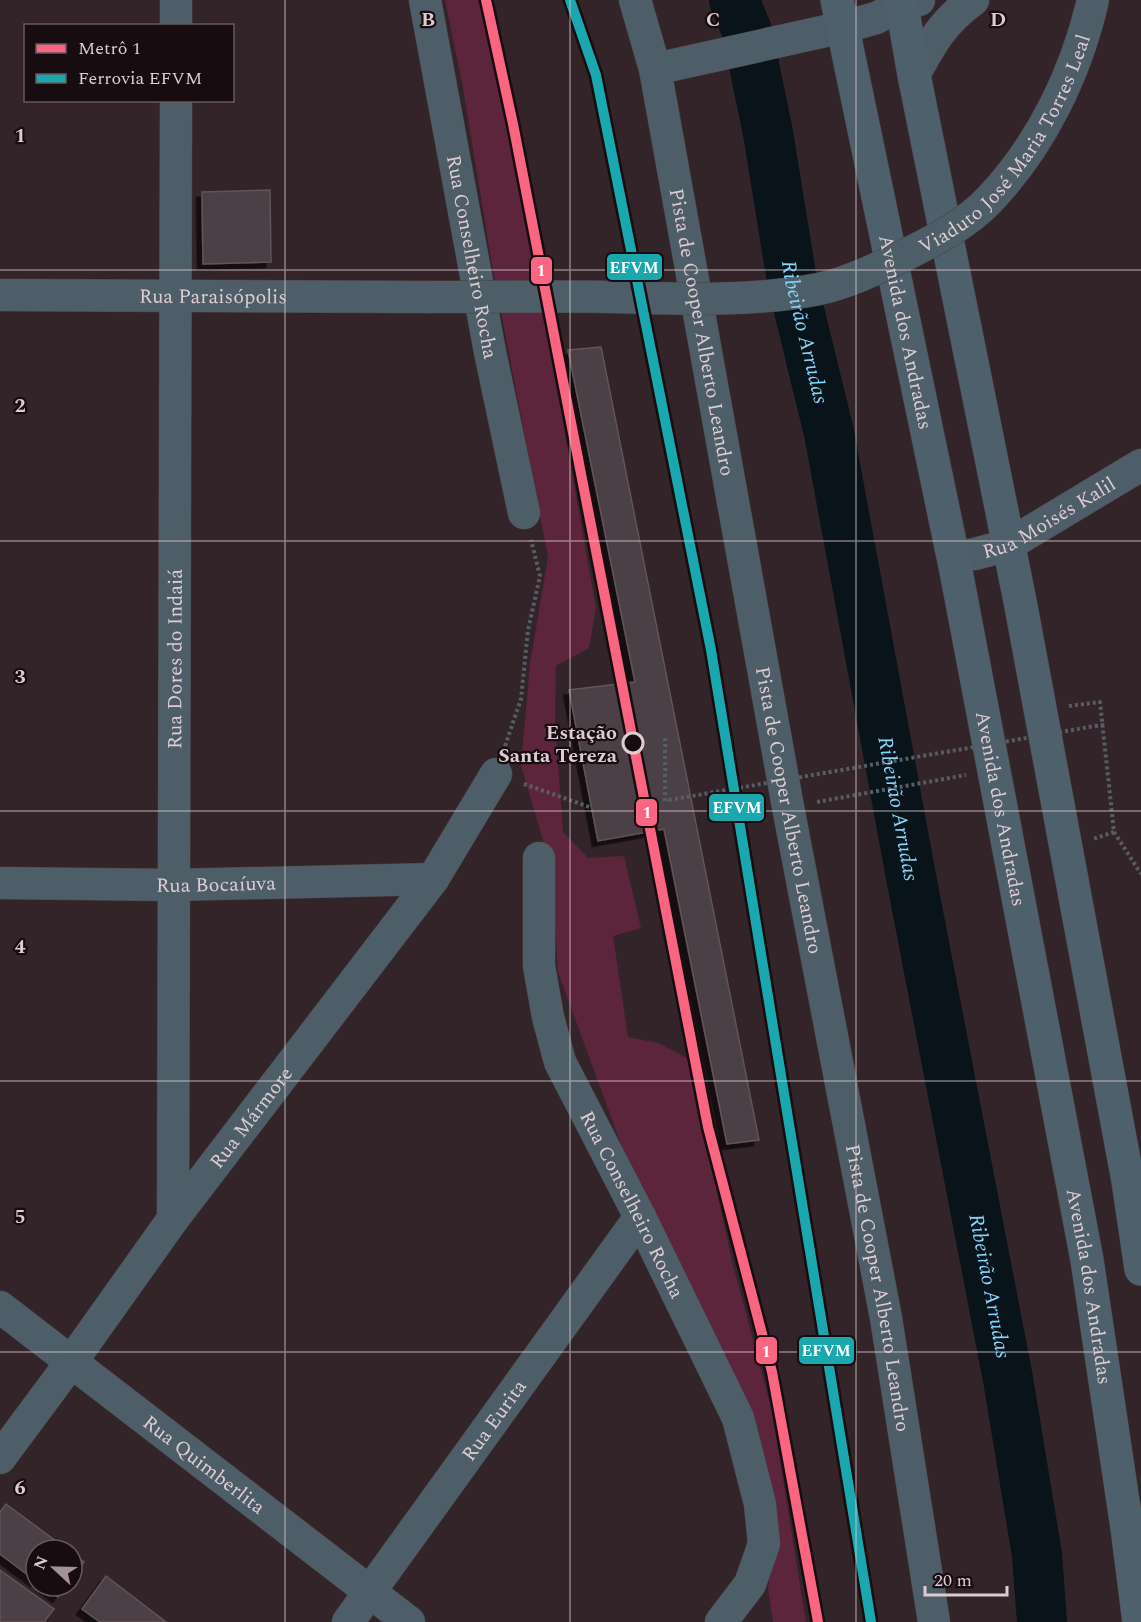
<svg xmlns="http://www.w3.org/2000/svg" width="1141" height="1622" font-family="Spectral,serif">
	<defs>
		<filter id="shadow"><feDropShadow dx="-5.5" dy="5.5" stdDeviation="0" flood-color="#0009"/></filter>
	</defs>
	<rect width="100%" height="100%" fill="#322429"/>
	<path fill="#5d253b" d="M445 0H479L527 221 596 608 589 648 556 666 555 724 563 832 588 858 624 856 641 928 613 936 628 1037 658 1043 687 1058 733 1265 772 1411 806 1622H773L768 1589 775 1536 739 1403 622 1147 558 972 551 868 521 765 530 664 548 557 492 265 463 88Z"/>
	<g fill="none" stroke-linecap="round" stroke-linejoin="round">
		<path stroke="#08131a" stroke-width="50" id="s1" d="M734 0 747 31 768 133 792 281 829 433 912 882 1008 1379 1037 1555 1042 1622"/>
	</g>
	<path fill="#4c3f44" stroke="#615458" stroke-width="1.5" filter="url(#shadow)" d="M270 190 271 262 203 264 202 192Z
		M601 347 759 1140 727 1144 664 829 598 841 569 690 635 682 568 350Z
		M6 1504 68 1550H36V1581L0 1554V1512Z
		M72 1553 84 1562 72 1578Z
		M0 1570 54 1609 44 1622H0Z
		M106 1576 166 1622H100L82 1609Z
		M43 1586H66L58 1597Z"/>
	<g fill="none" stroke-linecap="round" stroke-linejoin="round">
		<defs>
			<g id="minor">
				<path d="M176 0V26"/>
				<path id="s2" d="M425 0 490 352 524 513"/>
				<path id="s3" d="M635 0 655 69 788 807 886 1318 934 1622"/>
				<path d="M655 69 844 27 876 18 902 5 919 0"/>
				<path d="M914 75C932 42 942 23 973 0"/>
				<path id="s4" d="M0 295 425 297"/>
				<path id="s5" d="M953 557 975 554 1008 545 1141 465"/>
				<path id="s6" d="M539 858V966L548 1017 560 1062 640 1217 738 1418 760 1504 764 1544 750 1584 721 1622"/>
				<path id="s7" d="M0 883 173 885 433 879"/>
				<path id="s8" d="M173 1219 176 100"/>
				<path id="s9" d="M0 1307 409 1622"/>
				<path id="s10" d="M0 1458 72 1361 173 1219 433 879 496 774"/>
				<path id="s11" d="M348 1622 640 1217"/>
			</g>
			<g id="major">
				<path id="s12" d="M837 0 956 571 1087 1260 1127 1528 1139 1622"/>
				<path d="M901 0 914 75 1020 601 1128 1181 1141 1269"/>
			</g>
		</defs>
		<use href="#minor" stroke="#4d4045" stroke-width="33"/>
		<use href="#major" stroke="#4d4045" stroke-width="34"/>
		<path stroke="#565d64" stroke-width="4" stroke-dasharray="3 3" stroke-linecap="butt" d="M1069 706 1100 702 1114 832 1093 839
			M1095 726 1104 725
			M665 738V801L669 800
			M505 746 521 699 528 630 540 576 531 540
			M524 784 592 808
			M817 802 966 775
			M1114 832 1141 874"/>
		<use href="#minor" stroke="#4e5e68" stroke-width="32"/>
		<use href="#major" stroke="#4e606b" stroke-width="33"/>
		<defs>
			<g id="minor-bridge">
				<path id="s13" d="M425 297C487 297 549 296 611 297 679 299 753 302 819 289 847 283 874 270 899 258 931 242 966 225 990 199 1042 144 1076 73 1093 0"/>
			</g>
		</defs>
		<use href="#minor-bridge" stroke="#4d4045" stroke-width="33" stroke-linecap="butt"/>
		<path stroke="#565d64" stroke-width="4" stroke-dasharray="3 3" stroke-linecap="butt" d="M669 800 1095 726"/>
		<use href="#minor-bridge" stroke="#4e5e68" stroke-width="32"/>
		<defs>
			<path id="rail-1" d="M570 0 596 75 711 650 871 1622"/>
		</defs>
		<use href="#rail-1" stroke="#170c10" stroke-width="15"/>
		<use href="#rail-1" stroke="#1aa7ae" stroke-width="10"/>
		<defs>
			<path id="metro-1" d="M486 0 513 124 708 1127 772 1372 818 1622"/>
		</defs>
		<use href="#metro-1" stroke="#170c10" stroke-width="15"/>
		<use href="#metro-1" stroke="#fa6682" stroke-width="10"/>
	</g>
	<path fill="none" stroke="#deccd2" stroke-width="1.5" stroke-opacity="0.55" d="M285 0V1622M570 0V1622M856 0V1622M0 270H1141M0 541H1141M0 811H1141M0 1081H1141M0 1352H1141"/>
	<circle fill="#170c10" stroke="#deccd2" stroke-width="3" cx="633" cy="743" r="10"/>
	<g text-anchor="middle" stroke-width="4.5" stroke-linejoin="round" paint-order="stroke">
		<g font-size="20" fill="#deccd2" stroke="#170c10">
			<text dy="7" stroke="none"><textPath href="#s13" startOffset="642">Viaduto José Maria Torres Leal</textPath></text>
			<text dy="7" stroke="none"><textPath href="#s2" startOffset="261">Rua Conselheiro Rocha</textPath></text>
			<text dy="7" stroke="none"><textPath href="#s4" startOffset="213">Rua Paraisópolis</textPath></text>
			<text dy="7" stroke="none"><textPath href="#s3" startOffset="339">Pista de Cooper Alberto Leandro</textPath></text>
			<text dy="7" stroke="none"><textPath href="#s12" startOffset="339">Avenida dos Andradas</textPath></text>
			<text dy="7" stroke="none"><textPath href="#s5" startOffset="105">Rua Moisés Kalil</textPath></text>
			<text dy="7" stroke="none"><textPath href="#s8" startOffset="560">Rua Dores do Indaiá</textPath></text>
			<text dy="7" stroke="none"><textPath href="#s12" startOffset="825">Avenida dos Andradas</textPath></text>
			<text dy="7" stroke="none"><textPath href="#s3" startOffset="825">Pista de Cooper Alberto Leandro</textPath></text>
			<text dy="7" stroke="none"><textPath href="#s7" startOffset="216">Rua Bocaíuva</textPath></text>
			<text dy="7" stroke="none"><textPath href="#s10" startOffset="423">Rua Mármore</textPath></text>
			<text dy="7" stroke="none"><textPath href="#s6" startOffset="366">Rua Conselheiro Rocha</textPath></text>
			<text dy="7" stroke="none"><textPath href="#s12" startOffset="1311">Avenida dos Andradas</textPath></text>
			<text dy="7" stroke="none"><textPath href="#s3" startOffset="1311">Pista de Cooper Alberto Leandro</textPath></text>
			<text dy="7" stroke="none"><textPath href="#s11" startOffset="249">Rua Eurita</textPath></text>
			<text dy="7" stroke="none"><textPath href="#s9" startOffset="258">Rua Quimberlita</textPath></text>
		</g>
		<g font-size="20" font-weight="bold" fill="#deccd2" stroke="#170c10" text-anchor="end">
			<text x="617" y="739">Estação<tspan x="617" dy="23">Santa Tereza</tspan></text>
		</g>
		<g font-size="21" font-style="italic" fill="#87d5fb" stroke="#170c10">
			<text dy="7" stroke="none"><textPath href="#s1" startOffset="340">Ribeirão Arrudas</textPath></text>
			<text dy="7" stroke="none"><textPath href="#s1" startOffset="826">Ribeirão Arrudas</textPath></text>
			<text dy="7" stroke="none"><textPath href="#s1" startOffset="1312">Ribeirão Arrudas</textPath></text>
		</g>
	</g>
	<g font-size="20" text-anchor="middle" font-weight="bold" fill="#deccd2" stroke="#170c10" stroke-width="4.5" stroke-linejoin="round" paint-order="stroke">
		<text x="428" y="26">B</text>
		<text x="713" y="26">C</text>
		<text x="998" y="26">D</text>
		<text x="20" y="142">1</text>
		<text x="20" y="412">2</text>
		<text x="20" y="683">3</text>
		<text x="20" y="953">4</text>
		<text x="20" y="1223">5</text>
		<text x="20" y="1494">6</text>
	</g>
	<g stroke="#170c10" stroke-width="2">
		<rect x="606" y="253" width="57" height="28" rx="6" fill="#1aa7ae"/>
		<rect x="530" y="256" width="23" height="29" rx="6" fill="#fa6682"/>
		<rect x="708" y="793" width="57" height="29" rx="6" fill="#1aa7ae"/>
		<rect x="635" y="798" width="23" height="29" rx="6" fill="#fa6682"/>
		<rect x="798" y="1336" width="57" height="29" rx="6" fill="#1aa7ae"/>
		<rect x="755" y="1336" width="23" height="29" rx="6" fill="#fa6682"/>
	</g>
	<g font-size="16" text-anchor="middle" font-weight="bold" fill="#fff">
		<text x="634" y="273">EFVM</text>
		<text x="541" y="276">1</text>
		<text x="737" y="813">EFVM</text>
		<text x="647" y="818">1</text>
		<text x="826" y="1356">EFVM</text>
		<text x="766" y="1357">1</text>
	</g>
	<rect x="24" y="24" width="210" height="78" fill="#170c10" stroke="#67595e" stroke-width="1.5"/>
	<rect x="36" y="44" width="30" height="9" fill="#fa6682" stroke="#67595e" stroke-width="1.5"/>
	<text x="78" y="54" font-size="18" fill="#deccd2">Metrô 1</text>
	<rect x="36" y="74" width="30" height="9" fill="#1aa7ae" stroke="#67595e" stroke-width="1.5"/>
	<text x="78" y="84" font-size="18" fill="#deccd2">Ferrovia EFVM</text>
	<g transform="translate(54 1568) rotate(292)"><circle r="28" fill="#170c10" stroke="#67595e" stroke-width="1.5"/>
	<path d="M0-4.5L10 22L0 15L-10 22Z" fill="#a29197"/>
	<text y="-9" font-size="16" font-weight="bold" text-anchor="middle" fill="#deccd2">N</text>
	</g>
	<path d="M925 1586v9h82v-9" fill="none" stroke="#deccd2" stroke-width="3"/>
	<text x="934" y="1586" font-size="18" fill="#deccd2" stroke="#170c10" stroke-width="4.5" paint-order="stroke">20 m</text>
</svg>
